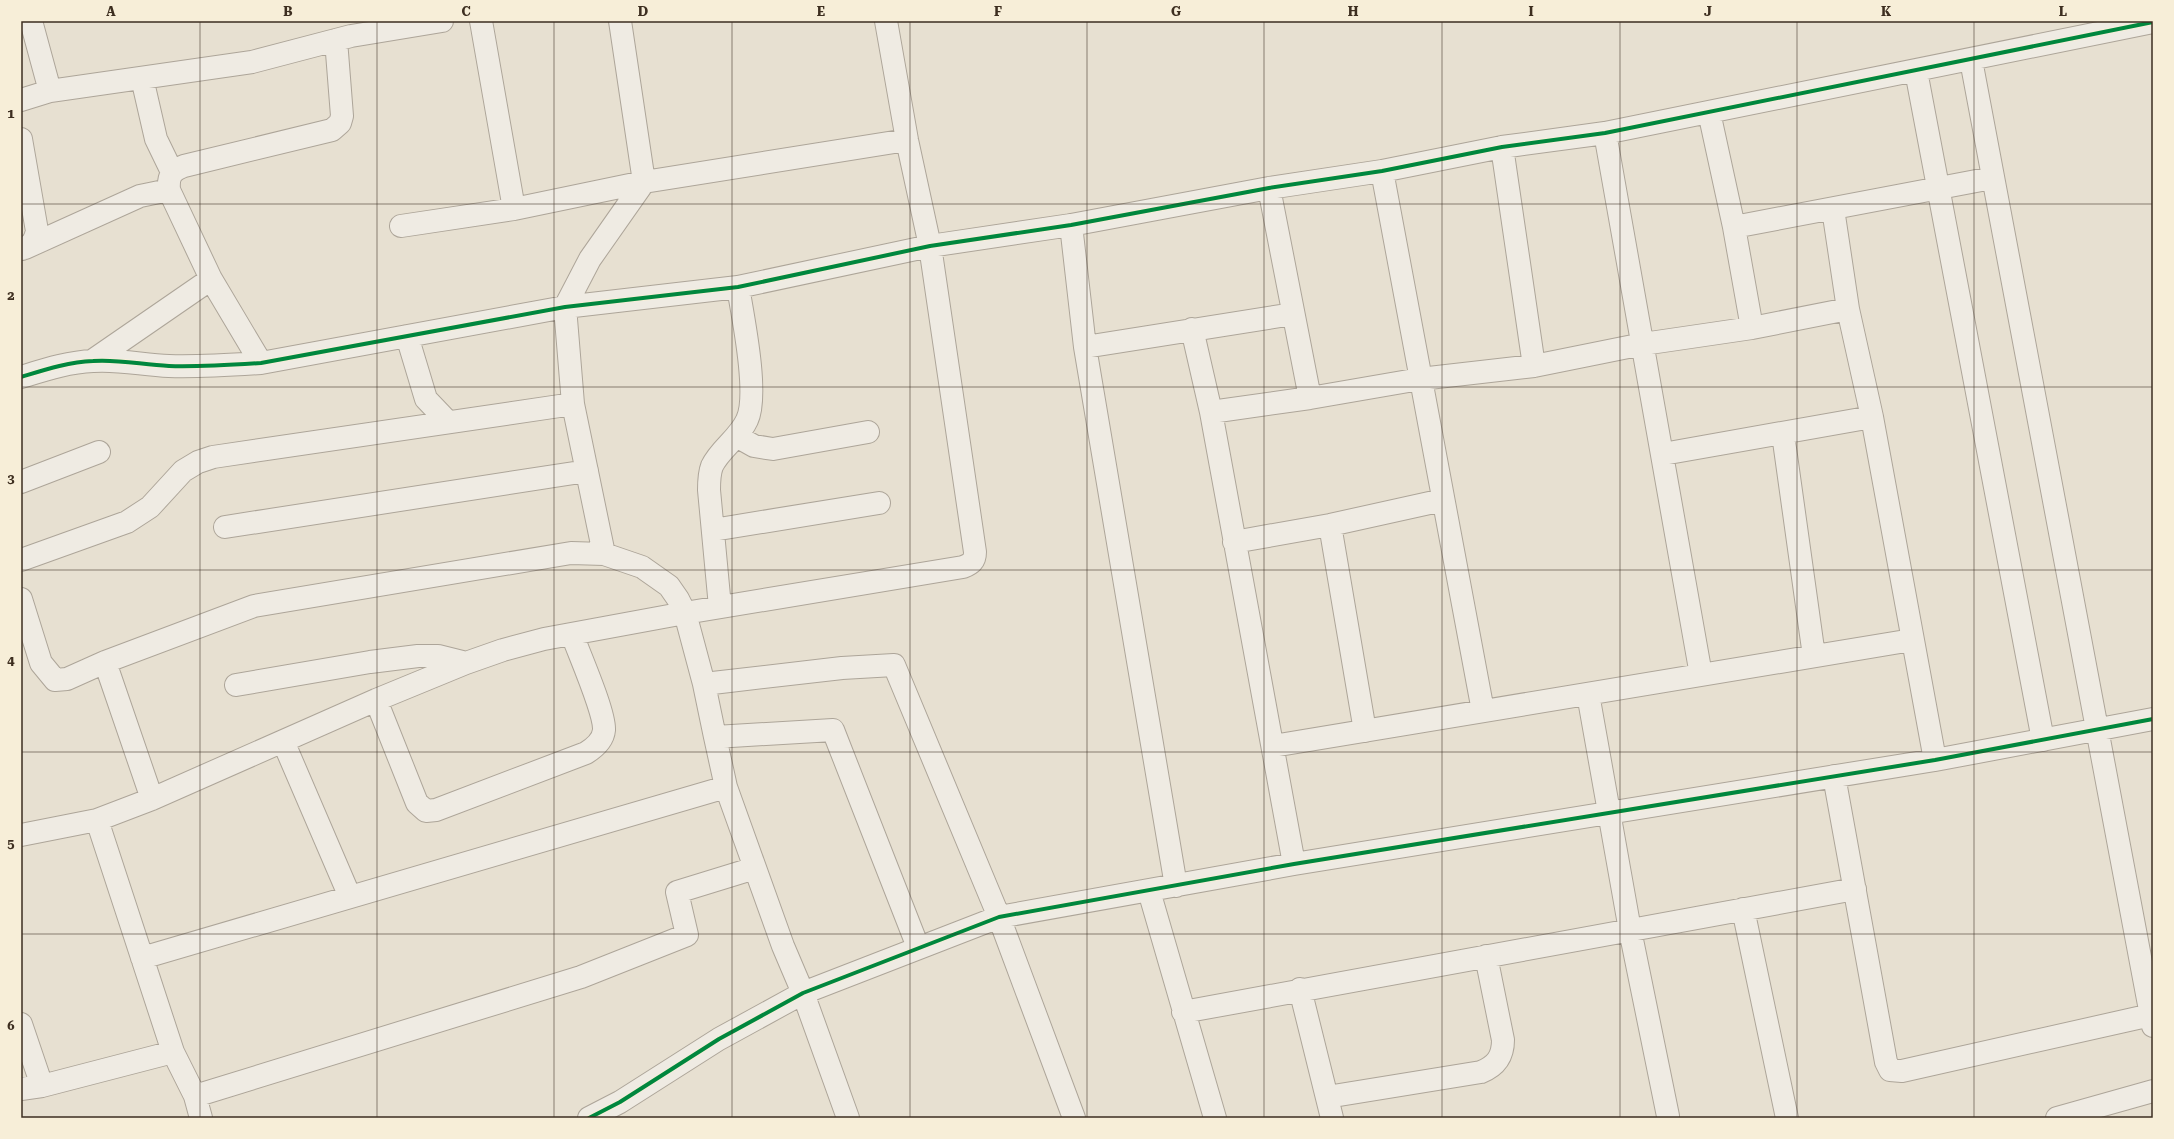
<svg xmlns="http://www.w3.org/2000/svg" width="2174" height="1139" font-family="'Roboto Serif',serif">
	<rect width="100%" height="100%" fill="#e7e0d1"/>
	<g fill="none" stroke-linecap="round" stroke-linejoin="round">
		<defs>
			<path id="minor" d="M31 21 50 91
				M481 21 514 209
				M1971 60 2153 1026
				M1916 71 2043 740
				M142 78 156 139 172 172
				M21 100 50 91 252 62 351 36 442 21
				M1709 112 1734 227 1752 328
				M1605 133 1701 675
				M21 139 37 231C35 240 32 246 22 249
				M1502 147 1534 366
				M1382 171 1483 711
				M1269 188 1310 398
				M1833 209 1848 309 1872 417 1935 760
				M1071 225 1085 347 1176 886
				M401 226 514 209 644 182 907 140
				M1734 227 1992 178
				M25 248 140 196 169 190
				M1192 329 1211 412 1294 864
				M407 336 426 399 448 422
				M1085 347 1293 314
				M92 361 211 279
				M261 363 211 279 169 190C168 176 171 171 184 166L332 130 340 123 342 116 336 40
				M21 377C44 370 68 362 93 361 119 359 143 365 169 366 199 367 230 365 261 363L565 307 738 287 930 246 1071 225 1269 188 1382 171 1502 147 1605 133 2153 22
				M1211 412 1310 398 1420 379 1534 366 1643 344 1752 328 1848 309
				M1783 434 1814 656
				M738 437 754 446 773 449 868 432
				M1663 454 1872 417
				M21 482 99 452
				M1330 525 1365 731
				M225 527 587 471
				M713 530 879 503
				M1234 542 1330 525 1443 500
				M604 554 573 404 565 307 590 259 644 182 620 21
				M21 560 127 522 150 507 183 471 198 462 213 457 573 404
				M21 599 41 663 55 680 67 679 105 662 254 606 571 553 604 554 642 567 669 586 678 599 685 613 704 684 715 737
				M720 607 709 490C709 482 709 474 712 466 720 449 739 438 747 420 759 395 743 317 738 287
				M105 662 152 799
				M704 684 842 668 894 665 999 917 1074 1118
				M236 685 370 662 418 656H438L466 663
				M1588 694 1630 930 1668 1116
				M376 700 417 803 426 811 436 810 586 753C594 748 603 741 604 730 605 712 579 654 572 634
				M283 741 350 897
				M1273 746 1912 640
				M1834 776 1886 1062 1890 1070 1902 1071 2151 1015
				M726 787 715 737 833 730 918 947
				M97 820 173 1052 195 1096 201 1118
				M21 835 97 820 152 799 376 700 466 663 503 650 544 639 685 613 963 567C971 564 975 561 975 552L930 246 907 140 886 21
				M1149 891 1215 1118
				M1743 909 1787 1118
				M142 958 726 787 783 946 803 993 848 1118
				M1300 989 1332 1118
				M1183 1012 1855 889
				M21 1024 42 1086
				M21 1089 42 1086 173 1052
				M195 1096 581 977 687 935 677 892 755 868
				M1327 1097 1481 1072C1496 1066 1503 1057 1503 1040L1486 956
				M589 1118 620 1102 719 1039 803 993 999 917 1294 864 1935 760 2153 719
				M2057 1118 2153 1091"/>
		</defs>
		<use href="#minor" stroke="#ada599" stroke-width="24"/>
		<use href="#minor" stroke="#efebe3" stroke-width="22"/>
		<defs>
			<path id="cycleway" d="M21 377C44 370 68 362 93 361 119 359 143 365 169 366 199 367 230 365 261 363L565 307 738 287 930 246 1071 225 1269 188 1382 171 1502 147 1605 133 2153 22
				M589 1118 620 1102 719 1039 803 993 999 917 1294 864 1935 760 2153 719"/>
		</defs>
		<use href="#cycleway" stroke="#f7eed8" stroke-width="6"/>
		<use href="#cycleway" stroke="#00873e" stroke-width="4"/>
	</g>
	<path fill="none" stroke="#3d2e20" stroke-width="1" stroke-opacity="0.55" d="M200 21V1118M377 21V1118M554 21V1118M732 21V1118M910 21V1118M1087 21V1118M1264 21V1118M1442 21V1118M1620 21V1118M1797 21V1118M1974 21V1118M21 204H2153M21 387H2153M21 570H2153M21 752H2153M21 934H2153"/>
	<rect width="2174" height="1139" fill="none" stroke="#f7eed8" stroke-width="44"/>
	<rect x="22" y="22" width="2130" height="1095" fill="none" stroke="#3d2e20" stroke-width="1.5"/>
	<g font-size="13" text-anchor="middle" font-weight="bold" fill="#3d2e20">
		<text x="111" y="16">A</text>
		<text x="288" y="16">B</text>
		<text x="466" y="16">C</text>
		<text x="643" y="16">D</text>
		<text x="821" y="16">E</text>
		<text x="998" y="16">F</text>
		<text x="1176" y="16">G</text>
		<text x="1353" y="16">H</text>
		<text x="1531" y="16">I</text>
		<text x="1708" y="16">J</text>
		<text x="1886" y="16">K</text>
		<text x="2063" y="16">L</text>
		<text x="11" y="118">1</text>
		<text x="11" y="300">2</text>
		<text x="11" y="483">3</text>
		<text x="11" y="665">4</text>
		<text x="11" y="848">5</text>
		<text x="11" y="1030">6</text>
	</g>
</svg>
